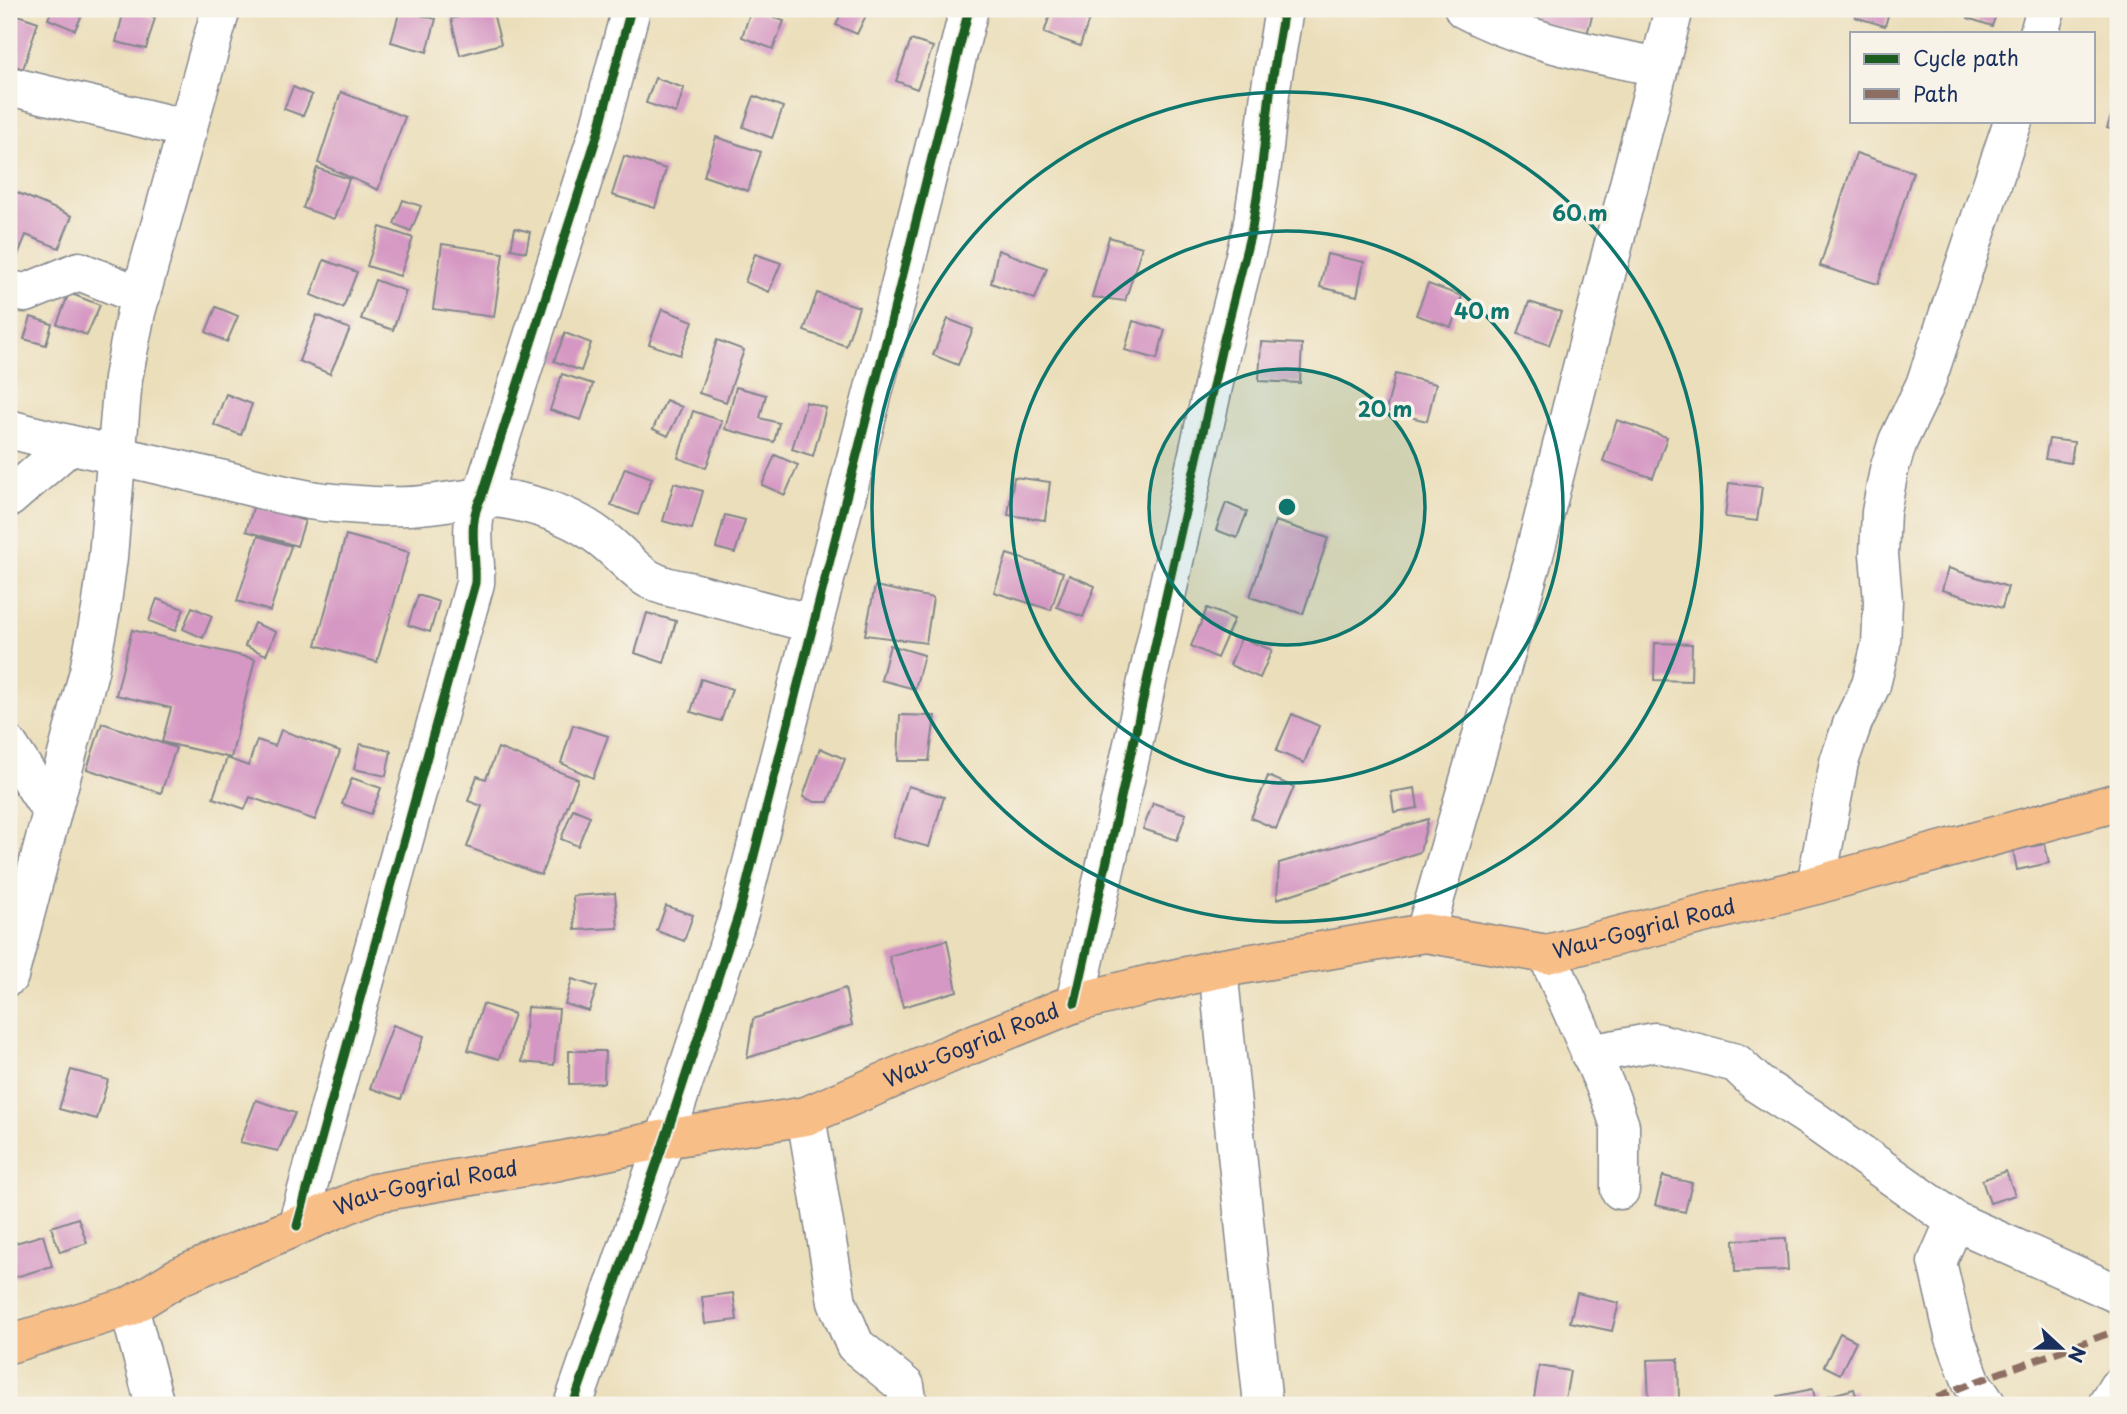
<svg xmlns="http://www.w3.org/2000/svg" width="2127" height="1414" font-family="'Playpen Sans',sans-serif">
	<rect width="100%" height="100%" fill="#f7f3e8"/>
	<filter id="ink" filterUnits="userSpaceOnUse"><feTurbulence type="fractalNoise" baseFrequency=".0143" numOctaves="2"/><feDisplacementMap in="SourceGraphic" scale="14" xChannelSelector="R" yChannelSelector="G"/><feConvolveMatrix kernelMatrix="1 2 1 2 8 2 1 2 1" color-interpolation-filters="sRGB"/></filter>
	<filter id="wash" filterUnits="userSpaceOnUse"><feTurbulence type="fractalNoise" baseFrequency=".00686" numOctaves="4" result="noise"/><feDisplacementMap in="SourceGraphic" scale="28" xChannelSelector="R" yChannelSelector="G"/><feGaussianBlur stdDeviation="1.57" result="paint"/><feColorMatrix in="noise" values="0 0 0 0 0 0 0 0 0 0 0 0 0 0 0 0 0 1.4 0 .05"/><feComposite in="paint" operator="in"/></filter>
	<g filter="url(#wash)">
		<rect width="100%" height="100%" fill="#ebdeba"/>
		<g id="blocks">
			<path fill="#d597c3" d="M52 9H85L75 30 48 19Z
				M488 9H492L501 44 460 55 451 19Z
				M843 9H869L857 34 836 25Z
				M1052 9H1086L1092 11 1080 46 1044 33Z
				M1515 9H1594L1587 34 1513 15Z
				M1858 9H1890L1885 26 1855 17Z
				M1971 9H1998L1992 26 1968 18Z
				M124 10 155 18 146 49 116 42Z
				M400 10 436 19 427 52 391 42Z
				M751 10 784 21 773 49 742 37Z
				M9 12 38 22 23 69 9 64Z
				M911 40 933 47 917 89 896 81Z
				M655 78 684 88 676 113 646 103Z
				M293 87 312 95 303 116 284 109Z
				M341 92 405 117 378 190 318 163Z
				M754 96 783 107 772 138 743 127Z
				M2116 101 2118 102V131L2107 128Z
				M716 137 761 152 748 191 704 176Z
				M1856 153 1913 172 1878 284 1820 266Z
				M624 156 666 169 655 208 612 195Z
				M317 168 349 179 334 219 303 208Z
				M9 189 72 216 59 248 26 235 9 277Z
				M403 200 421 206 411 231 394 224Z
				M380 227 413 238 400 276 367 266Z
				M515 228 530 232 526 252 511 249Z
				M1109 237 1142 247 1125 301 1092 297Z
				M442 244 503 253 494 317 433 309Z
				M998 250 1047 268 1035 299 991 283Z
				M755 254 781 263 769 292 745 282Z
				M1327 254 1364 262 1357 296 1320 287Z
				M324 260 357 272 343 308 311 295Z
				M375 280 406 291 393 330 361 319Z
				M1428 284 1462 296 1451 327 1416 315Z
				M69 293 100 305 87 335 57 324Z
				M817 293 859 307 846 346 804 331Z
				M1529 302 1561 312 1549 345 1518 334Z
				M216 307 238 316 227 342 206 332Z
				M662 309 693 321 680 355 649 344Z
				M317 315 350 329 330 374 299 361Z
				M31 317 52 324 46 345 24 339Z
				M948 319 973 329 958 365 933 355Z
				M1133 321 1165 330 1157 359 1125 350Z
				M565 333 591 343 581 371 554 361Z
				M717 340 744 350 726 402 699 393Z
				M1261 342 1302 344 1300 383 1259 381Z
				M562 374 593 384 581 420 550 410Z
				M1395 374 1436 384 1427 421 1386 411Z
				M736 387 766 395 760 418 779 423 774 442 725 429Z
				M226 394 252 404 241 435 214 425Z
				M666 400 682 407 668 436 653 429Z
				M806 402 826 408 813 456 792 449Z
				M693 411 722 421 706 468 678 458Z
				M1617 420 1667 437 1653 478 1603 461Z
				M2049 439 2074 442 2071 463 2045 459Z
				M775 455 798 465 785 495 762 485Z
				M625 468 652 478 638 515 611 505Z
				M1014 477 1050 482 1045 520 1008 515Z
				M674 483 703 491 692 529 663 521Z
				M1729 483 1762 487 1757 521 1725 517Z
				M1226 503 1247 512 1237 538 1216 530Z
				M254 505 305 521 297 546 246 531Z
				M725 515 745 520 735 553 716 548Z
				M1275 521 1328 538 1303 614 1250 597Z
				M346 535 409 552 377 662 316 645Z
				M258 536 291 546 270 611 237 601Z
				M1007 554 1063 572 1051 610 994 592Z
				M1948 568 2008 587 2002 608 1942 590Z
				M1069 575 1095 586 1083 617 1057 607Z
				M875 586 933 598 926 643 865 635Z
				M418 595 439 602 430 632 408 625Z
				M157 599 184 609 175 631 149 621Z
				M192 607 212 616 203 638 183 629Z
				M1207 608 1234 619 1217 658 1191 646Z
				M647 613 676 621 664 663 635 653Z
				M254 623 276 632 266 655 245 646Z
				M132 630 255 659 231 758 162 742 171 708 116 695Z
				M1241 638 1272 650 1260 678 1230 665Z
				M1655 643 1692 644 1691 681 1654 680Z
				M890 645 924 655 915 689 881 680Z
				M701 679 732 689 721 721 691 712Z
				M1292 714 1319 726 1304 763 1276 751Z
				M900 715 935 716 929 761H898Z
				M102 723 176 748 161 793 87 769Z
				M573 725 608 736 593 778 561 763Z
				M281 730 340 751 315 820 250 797 245 809 213 798 227 758 248 766 257 740 275 746Z
				M360 744 391 751 386 776 354 769Z
				M498 748 578 779 541 875 467 847 482 806 468 801 477 776 486 779Z
				M820 748 845 759 828 802H815L803 797Z
				M1268 776 1294 787 1276 829 1251 818Z
				M352 778 381 788 371 814 342 804Z
				M908 786 944 797 929 847 893 837Z
				M1415 788 1418 808 1394 812 1391 792Z
				M1153 803 1186 814 1177 840 1143 829Z
				M573 809 590 816 578 846 561 839Z
				M1428 819 1420 852 1277 899 1279 863Z
				M2045 844 2049 863 2017 870 2013 850Z
				M615 893 618 928 575 930 573 896Z
				M666 906 693 915 684 941 657 931Z
				M947 940 957 991 903 1007 889 956Z
				M572 979 597 987 589 1011 565 1004Z
				M845 988 852 1025 747 1058 753 1019Z
				M483 1004 514 1014 499 1059 468 1050Z
				M527 1007 559 1009 554 1065 522 1062Z
				M393 1025 424 1036 401 1099 370 1088Z
				M569 1051H605L604 1083 569 1084Z
				M71 1070 108 1080 97 1119 59 1109Z
				M256 1100 295 1113 278 1151 240 1142Z
				M2006 1171 2015 1195 1990 1203 1982 1180Z
				M1663 1176 1692 1183 1685 1212 1655 1205Z
				M78 1218 87 1243 60 1252 51 1227Z
				M43 1235 52 1266 9 1279V1245Z
				M1786 1238 1788 1270 1735 1272 1734 1240Z
				M733 1293 737 1320 705 1324 702 1297Z
				M1577 1293 1619 1303 1612 1331 1570 1322Z
				M1840 1333 1856 1341 1840 1374 1824 1366Z
				M1678 1359 1679 1399 1649 1400 1647 1360Z
				M1539 1366 1570 1371 1564 1405H1533Z
				M1813 1389 1816 1405H1780L1778 1396Z
				M1854 1389 1859 1405H1831L1828 1396Z"/>
		</g>
	</g>
	<g filter="url(#ink)">
		<use href="#blocks" fill-opacity="0" stroke="#83868c" stroke-width="2"/>
		<g fill="none" stroke-linecap="round" stroke-linejoin="round">
			<defs>
				<path id="minor" d="M1464 9C1525 42 1591 53 1659 67
					M2039 33 2046 9
					M9 86 188 129
					M9 290 26 293 79 271 141 296
					M9 429C77 447 146 462 215 478 251 486 288 498 324 502 359 505 395 509 430 504 463 500 484 494 519 502 547 508 578 520 601 538 637 566 637 584 689 591L813 624
					M9 498 70 445
					M9 746 51 811
					M1816 885 1839 762 1853 722 1871 685 1881 644 1883 601 1879 554 1881 512 1889 470 1898 441 1925 385 2013 121
					M1425 933 1534 555 1674 9
					M1547 954 1610 1097 1620 1126V1190
					M1218 969 1263 1405
					M9 976 89 671 101 610 108 557 123 378 136 312 221 9
					M1075 1003 1221 351 1252 228 1262 165 1270 93 1284 9
					M1590 1054 1655 1042 1736 1063 1758 1084 1809 1117 1955 1221 1937 1262 1954 1335 1972 1383 1987 1405
					M806 1116 837 1302 855 1345 905 1386 908 1405
					M1955 1221 2118 1294
					M297 1226 475 583C477 553 466 524 482 496L598 133 631 9
					M129 1307 155 1405
					M573 1405 665 1139 740 910 887 338 969 9
					M2107 1405 2118 1387"/>
				<g id="major">
					<path id="s1" d="M9 1344 129 1307 178 1277 374 1193 559 1161 665 1139 806 1116 956 1051 1075 1003 1150 984 1218 969 1425 933 1547 954 1816 885 2118 802"/>
				</g>
			</defs>
			<use href="#minor" stroke="#83868c" stroke-width="41"/>
			<use href="#major" stroke="#83868c" stroke-width="41"/>
			<use href="#minor" stroke="#fff" stroke-width="38"/>
			<use href="#major" stroke="#f7be87" stroke-width="38"/>
			<path stroke="#8d6e63" stroke-width="7" stroke-dasharray="14 7" stroke-linecap="butt" d="M1917 1405 1972 1383 2118 1330"/>
			<defs>
				<path id="cycleway" d="M1075 1003 1221 351 1252 228 1262 165 1270 93 1284 9
					M297 1226 475 583C477 553 466 524 482 496L598 133 631 9
					M573 1405 665 1139 740 910 887 338 969 9"/>
			</defs>
			<use href="#cycleway" stroke="#f7f3e8" stroke-width="13"/>
			<use href="#cycleway" stroke="#1b5e20" stroke-width="9"/>
		</g>
	</g>
	<circle cx="1287" cy="507" r="138" fill="#0f766e" fill-opacity=".12"/>
	<g fill="none" stroke="#0f766e" stroke-width="3.5">
		<circle cx="1287" cy="507" r="138"/>
		<circle cx="1287" cy="507" r="276"/>
		<circle cx="1287" cy="507" r="415"/>
	</g>
	<g text-anchor="middle" stroke-width="7" stroke-linejoin="round" paint-order="stroke">
		<g font-size="21" fill="#1b2f5e" stroke="#f7f3e8">
			<text dy="7" stroke="none"><textPath href="#s1" startOffset="1708">Wau-Gogrial Road</textPath></text>
			<text dy="7" stroke="none"><textPath href="#s1" startOffset="1015">Wau-Gogrial Road</textPath></text>
			<text dy="7" stroke="none"><textPath href="#s1" startOffset="448">Wau-Gogrial Road</textPath></text>
		</g>
	</g>
	<circle cx="1287" cy="507" r="10" fill="#0f766e" stroke="#f7f3e8" stroke-width="3.5"/>
	<g font-size="21" text-anchor="middle" font-weight="bold" fill="#0f766e" stroke="#f7f3e8" stroke-width="7" stroke-linejoin="round" paint-order="stroke">
		<text x="1580" y="221">60 m</text>
		<text x="1482" y="319">40 m</text>
		<text x="1385" y="417">20 m</text>
	</g>
	<rect width="2127" height="1414" fill="none" stroke="#f7f3e8" stroke-width="35"/>
	<rect x="1850" y="32" width="245" height="91" fill="#f7f3e8" stroke="#9fa5b1" stroke-width="2"/>
	<rect x="1864" y="54" width="35" height="10" fill="#1b5e20" stroke="#9fa5b1" stroke-width="2"/>
	<text x="1913" y="66" font-size="21" fill="#1b2f5e">Cycle path</text>
	<rect x="1864" y="89" width="35" height="10" fill="#8d6e63" stroke="#9fa5b1" stroke-width="2"/>
	<text x="1913" y="102" font-size="21" fill="#1b2f5e">Path</text>
	<g transform="translate(2061 1348) rotate(112)" stroke="#f7f3e8" stroke-width="5" paint-order="stroke">
	<path d="M0-5L12 26L0 18L-12 26Z" fill="#1b2f5e"/>
	<text y="-10" font-size="19" font-weight="bold" text-anchor="middle" fill="#1b2f5e">N</text>
	</g>
</svg>
